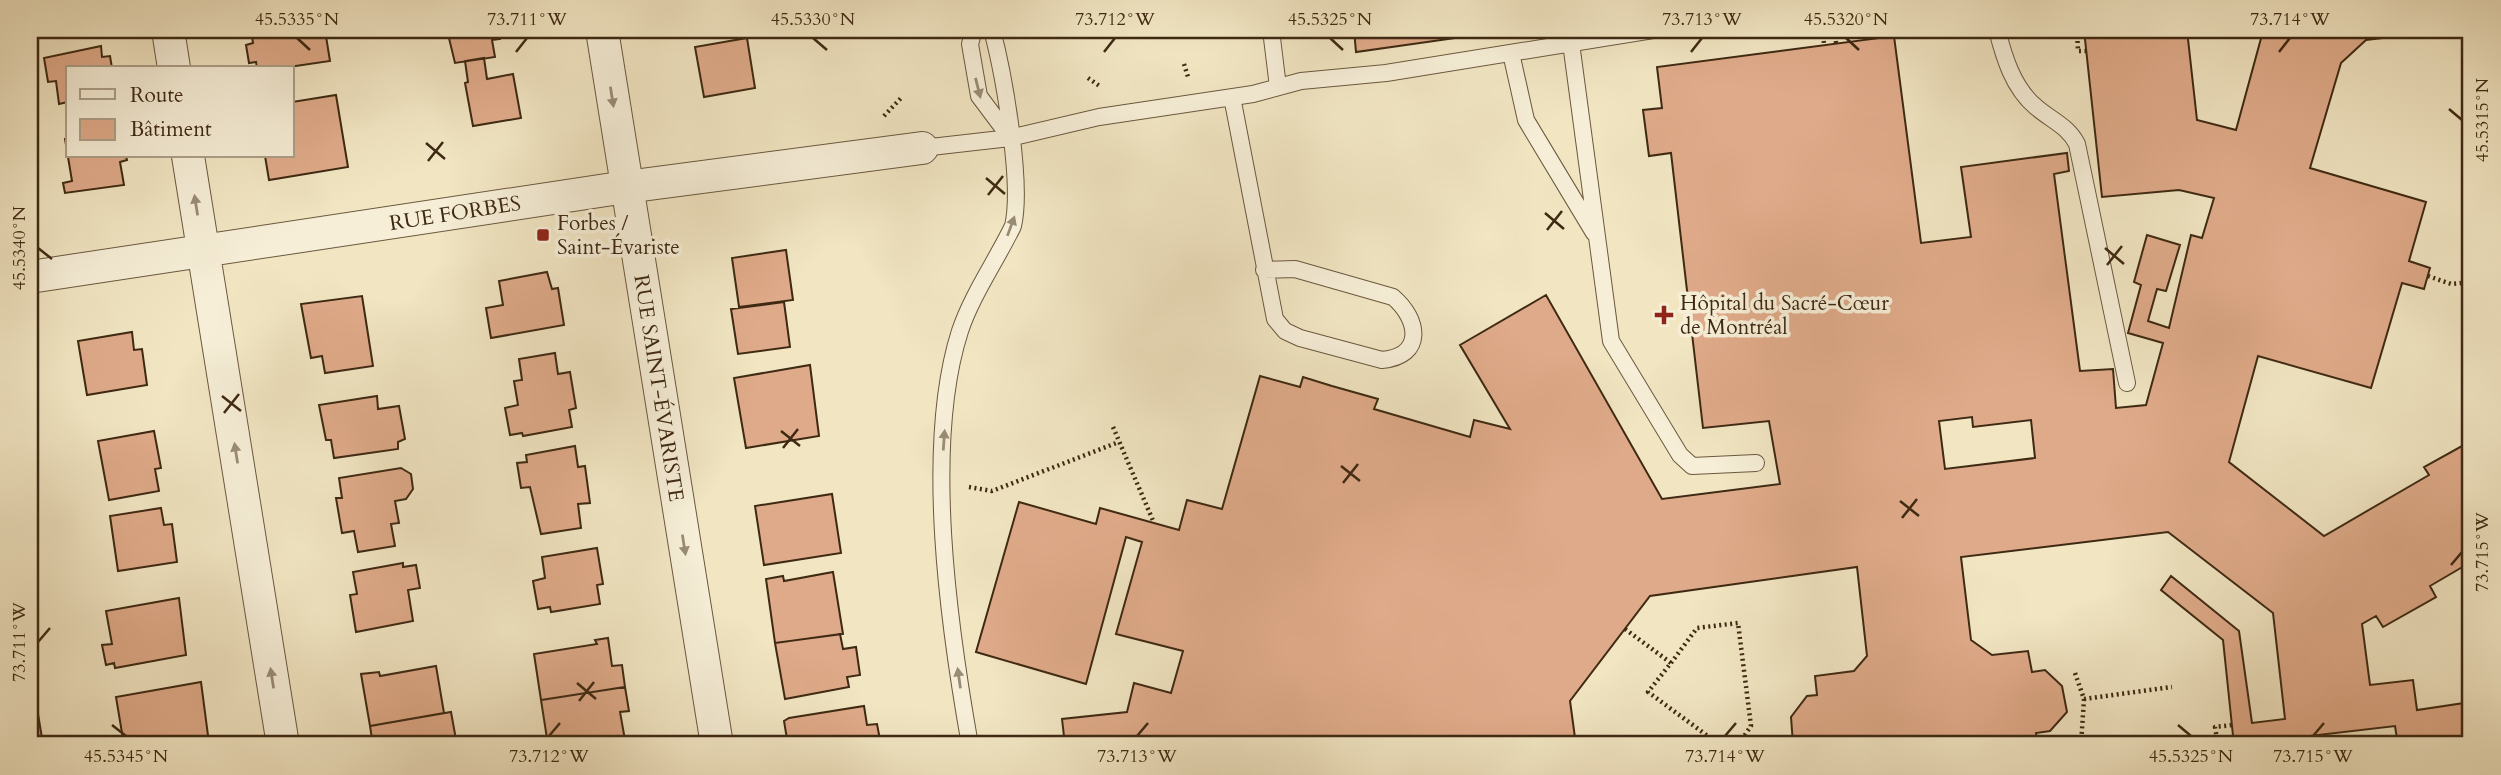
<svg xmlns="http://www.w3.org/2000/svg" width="2501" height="775" font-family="Cardo,serif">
	<rect width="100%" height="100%" fill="#f1e5c2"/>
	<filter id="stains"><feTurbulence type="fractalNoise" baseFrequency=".00286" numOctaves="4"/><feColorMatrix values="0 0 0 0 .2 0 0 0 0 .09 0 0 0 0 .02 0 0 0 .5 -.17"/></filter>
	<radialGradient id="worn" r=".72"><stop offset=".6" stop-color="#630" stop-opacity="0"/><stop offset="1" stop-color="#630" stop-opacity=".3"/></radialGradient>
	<path fill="#dfaa89" stroke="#3e2912" stroke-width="2" fill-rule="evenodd" d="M251 30H325L330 61 282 68H257L256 62 249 63 246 45 253 43Z
		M447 30H499L500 39 492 40 495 57 455 63Z
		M1354 30H1505V31L1356 52Z
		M2084 30H2187L2197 120 2236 130 2263 31 2258 30H2449L2366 40 2341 63 2310 168 2426 202 2409 261 2430 268 2424 289 2402 283 2371 388 2258 356 2229 462 2324 536 2429 475 2424 467 2471 441V562L2430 586 2436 597 2383 627 2376 616 2362 624 2370 685 2413 680 2417 710 2471 702V745H2398L2395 726 2234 745 2223 640 2161 590 2171 576 2239 631 2252 723 2285 719 2273 613 2168 532 1961 557 1971 640 1992 655 2028 651 2032 672 2045 670 2062 686 2067 712 2050 731 2036 733 2038 745 1793 744 1791 717 1807 696 1817 695 1815 676 1854 671 1867 656 1857 567 1650 596 1570 701 1576 745H1065L1062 719 1127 712 1134 683 1171 693 1183 651 1116 634 1142 542 1126 537 1086 684 976 652 1019 502 1096 524 1100 508 1179 530 1187 500 1222 509 1260 376 1300 387 1303 377 1332 386 1378 399 1374 409 1470 437 1474 420 1510 429 1460 345 1546 295 1662 499 1780 484 1769 421 1703 428 1671 153 1649 156 1643 110 1662 108 1657 67 1894 36 1921 243 1971 237 1961 167 2067 153 2069 171 2054 174 2080 371 2113 369 2116 408 2146 405 2163 343 2128 333 2141 285 2134 282 2147 235 2180 245 2166 291 2157 289 2148 321 2169 328 2191 235 2202 238 2214 198 2179 190 2102 197ZM1972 417 1973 427 2031 420 2035 458 1945 469 1939 421Z
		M747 38 755 88 704 97 695 47Z
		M101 46 102 57 110 56 112 68H68V102L59 104 56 81 48 82 44 58Z
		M484 58 487 79 513 74 521 118 473 126 465 83 468 82 465 61Z
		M336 95 348 167 269 180 265 156H292V102Z
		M68 138V156H126L127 160 120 162 124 185 65 193 63 183 72 181 65 139Z
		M786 250 793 300 739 307 732 258Z
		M547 272 552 289 558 288 564 325 491 338 486 308 503 305 499 281Z
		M362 296 373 366 325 373 322 356 311 358 301 304Z
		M784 302 790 347 738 354 731 309Z
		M132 332 134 350 142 349 147 385 87 395 78 341Z
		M555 353 558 374 570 372 576 408 569 410 572 427 523 436 522 433 510 435 505 408 518 405 514 381 522 380 519 359Z
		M810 365 819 436 746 448 734 378Z
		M377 396 378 409 399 406 405 439 398 442V449L334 458 331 440H326L319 405Z
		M154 431 161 468 155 469 159 491 109 500 98 441Z
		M575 446 578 467 585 466 590 503 578 504 581 528 541 534 530 487 521 488 517 463 527 462 526 455Z
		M401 468 411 474 413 489 406 499 395 501 399 523 391 524 395 546 358 552 354 531 342 533 336 498H342L339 478Z
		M832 494 841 553 764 565 755 506Z
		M161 508 164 525 172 524 177 562 118 571 110 516Z
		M597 548 603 584 597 585 600 604 551 612 550 607 538 609 533 581 545 578 542 557Z
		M403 563V567L416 565 420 588 408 590 413 621 356 632 350 595 357 594 353 572Z
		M833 572 843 634 775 643 766 579 783 576 784 581Z
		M179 598 186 655 115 668 114 663 106 665 102 645 112 644 106 611Z
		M840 634 843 649 856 647 860 675 847 677 849 687 785 699 775 643Z
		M608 638 612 666 622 665 625 687 541 700 534 654 597 644 595 640Z
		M30 666 42 738 30 740Z
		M436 666 444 713 370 726 361 674 379 672 380 676Z
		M201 682 209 743 124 745 116 697Z
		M625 687 629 711 620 712 625 740 613 742 612 737 548 745 541 700Z
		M864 706 867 725 877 724 881 745H788L784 721 789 718Z
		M451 712 457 745H373L370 726Z"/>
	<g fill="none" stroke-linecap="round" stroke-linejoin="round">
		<defs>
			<path id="service" d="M974 30 970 44 979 96 1009 136
				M1271 30 1278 87
				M1997 30C2004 57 2013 88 2036 107 2051 120 2068 126 2077 144L2127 383
				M1571 43 1611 341 1680 455 1692 466 1756 463
				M1511 53 1526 120 1594 233
				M1232 97 1275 319 1285 331 1300 338 1382 360C1425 356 1419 319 1393 297L1295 269 1264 270
				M922 148 1010 138 1099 117 1253 94 1301 81 1386 73 1653 30
				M970 745C949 627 923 446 960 331 972 295 996 261 1013 226 1023 184 1004 75 992 30"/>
			<path id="minor" d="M168 30 174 68
				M602 30 717 745
				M188 156 283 745
				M30 277 626 187 922 148"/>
		</defs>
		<use href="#service" stroke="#6b583e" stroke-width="18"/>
		<use href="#minor" stroke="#6b583e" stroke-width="34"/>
		<path stroke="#3e2912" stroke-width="4.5" stroke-dasharray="2 3.5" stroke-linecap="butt" d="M1823 30 1824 45
			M2077 30 2078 51H2086
			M1836 43 1835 31 1849 30
			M1184 64 1188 77
			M1088 78 1101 87
			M884 116 902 97
			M2428 276 2451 284 2471 282
			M1113 427 1154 523
			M969 487 992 491 1119 442
			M1625 629 1671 663 1648 692 1720 745
			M1671 663 1697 628 1738 623 1751 726 1738 745
			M2075 673 2084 699 2081 745
			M2084 699 2172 687
			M2218 745 2215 727 2232 725"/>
		<use href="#service" stroke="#f6eed7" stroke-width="16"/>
		<use href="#minor" stroke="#f6eed7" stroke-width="32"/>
	</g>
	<defs><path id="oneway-solid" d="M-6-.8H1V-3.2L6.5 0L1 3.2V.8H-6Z" transform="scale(1.75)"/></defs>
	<g fill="#9a8c74">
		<use href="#oneway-solid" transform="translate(978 88) rotate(76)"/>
		<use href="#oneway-solid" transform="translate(612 97) rotate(81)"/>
		<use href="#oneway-solid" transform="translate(196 205) rotate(-99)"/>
		<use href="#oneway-solid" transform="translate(1011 226) rotate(-70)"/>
		<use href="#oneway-solid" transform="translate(944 440) rotate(-86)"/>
		<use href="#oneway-solid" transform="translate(236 453) rotate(-99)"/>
		<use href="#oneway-solid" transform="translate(684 545) rotate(81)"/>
		<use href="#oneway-solid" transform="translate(272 678) rotate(-99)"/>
		<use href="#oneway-solid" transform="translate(959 678) rotate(-98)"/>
	</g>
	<path fill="none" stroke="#3e2912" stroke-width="2.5" d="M297 38 310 50M813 38 827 50M1330 38 1343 50M1846 38 1859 50M516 52 527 38M1104 52 1115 38M1691 52 1702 38M2279 52 2290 38M2449 109 2462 120M426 143 445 159M428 161 443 142M986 178 1005 194M988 195 1003 176M1545 213 1564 229M1547 230 1562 211M38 248 52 259M2105 248 2124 264M2107 265 2122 246M222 396 241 411M224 413 239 394M781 431 800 446M783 448 798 429M1341 466 1360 481M1343 483 1358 464M1900 501 1919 516M1902 518 1917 499M2451 565 2462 552M38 642 50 628M577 683 596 699M579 701 594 682M112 725 126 736M2178 725 2191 736M549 736 560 723M1137 736 1148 723M1725 736 1736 723M2313 736 2324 723"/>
	<g fill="#8f2418" stroke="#f6eed7" stroke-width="2.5">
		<rect x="536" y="228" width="14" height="14" rx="3.5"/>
		<path d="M1660.5 304.5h7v7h7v7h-7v7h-7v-7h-7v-7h7z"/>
	</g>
	<g text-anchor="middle" stroke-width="7" stroke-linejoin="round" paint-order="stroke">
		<g font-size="21" fill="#3e2912" stroke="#f6eed7">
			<text transform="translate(455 213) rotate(-9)" y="7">RUE FORBES</text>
			<text transform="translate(659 388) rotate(81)" y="7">RUE SAINT-ÉVARISTE</text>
		</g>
		<g font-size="21" fill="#3e2912" stroke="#f6eed7" text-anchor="start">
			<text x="557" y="230">Forbes /<tspan x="557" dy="24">Saint-Évariste</tspan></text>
			<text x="1680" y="310">Hôpital du Sacré-Cœur<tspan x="1680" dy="24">de Montréal</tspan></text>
		</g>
	</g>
	<rect width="2501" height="775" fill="none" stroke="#f1e5c2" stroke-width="77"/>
	<rect x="66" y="66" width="228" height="91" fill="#f6eed7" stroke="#ac9f88" stroke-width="2"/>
	<rect x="80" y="89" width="35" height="10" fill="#f6eed7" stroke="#ac9f88" stroke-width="2"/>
	<text x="130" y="102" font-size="21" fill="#3e2912">Route</text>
	<rect x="80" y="119" width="35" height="21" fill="#dfaa89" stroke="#ac9f88" stroke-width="2"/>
	<text x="130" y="136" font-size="21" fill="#3e2912">Bâtiment</text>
	<rect x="38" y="38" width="2424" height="698" fill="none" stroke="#3e2912" stroke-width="2.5"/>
	<g font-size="18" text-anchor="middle" fill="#3e2912">
		<text x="297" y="25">45.5335°N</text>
		<text x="527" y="25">73.711°W</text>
		<text x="813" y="25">45.5330°N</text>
		<text x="1115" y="25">73.712°W</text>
		<text x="1330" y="25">45.5325°N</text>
		<text x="1702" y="25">73.713°W</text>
		<text x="1846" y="25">45.5320°N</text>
		<text x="2290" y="25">73.714°W</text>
		<text transform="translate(2482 120) rotate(-90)" y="6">45.5315°N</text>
		<text transform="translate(19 248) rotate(-90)" y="6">45.5340°N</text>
		<text transform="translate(2482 552) rotate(-90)" y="6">73.715°W</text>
		<text transform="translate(19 642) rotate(-90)" y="6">73.711°W</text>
		<text x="126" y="762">45.5345°N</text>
		<text x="549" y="762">73.712°W</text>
		<text x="1137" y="762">73.713°W</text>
		<text x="1725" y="762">73.714°W</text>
		<text x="2191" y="762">45.5325°N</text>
		<text x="2313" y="762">73.715°W</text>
	</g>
	<rect width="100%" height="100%" filter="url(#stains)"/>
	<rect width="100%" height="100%" fill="url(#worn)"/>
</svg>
